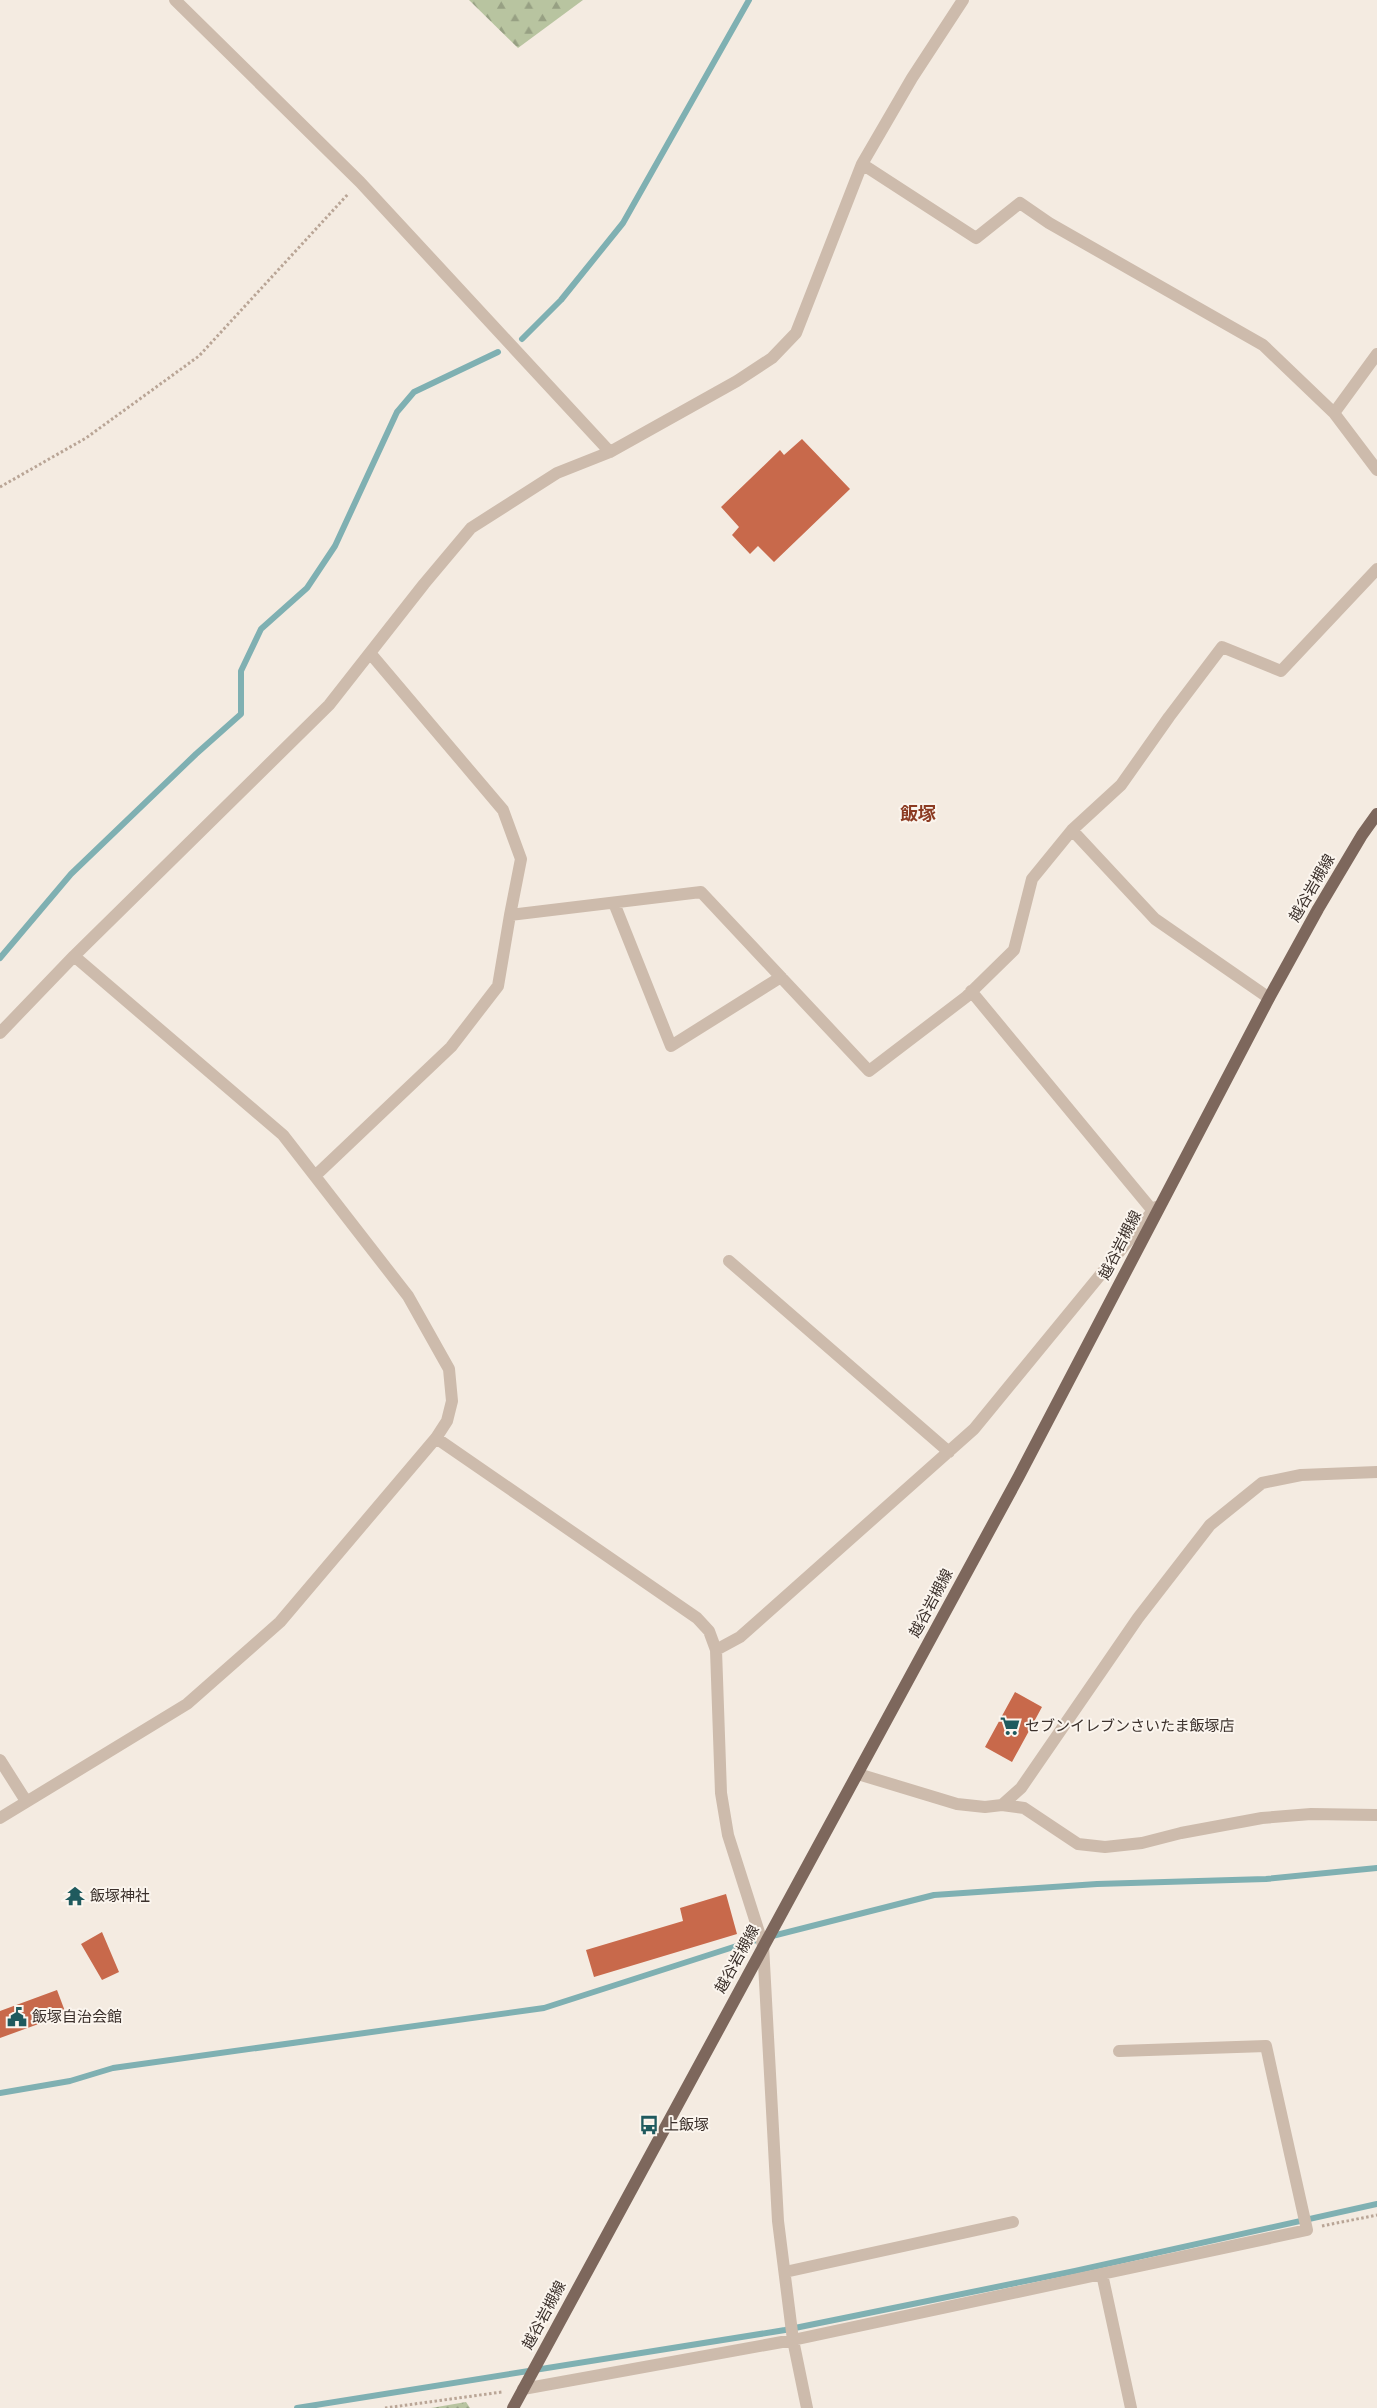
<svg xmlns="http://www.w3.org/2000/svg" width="1377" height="2408" font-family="Arial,'Noto Sans JP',sans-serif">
	<defs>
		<pattern id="grass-dots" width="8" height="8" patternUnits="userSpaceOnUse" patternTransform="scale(1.25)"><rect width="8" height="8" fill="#b8c4a0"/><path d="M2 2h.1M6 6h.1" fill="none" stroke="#97a083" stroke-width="1.8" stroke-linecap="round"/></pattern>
		<pattern id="forest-firs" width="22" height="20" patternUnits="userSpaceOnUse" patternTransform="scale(1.25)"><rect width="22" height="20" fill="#b8c4a0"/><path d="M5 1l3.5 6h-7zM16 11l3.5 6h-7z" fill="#97a083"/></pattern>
	</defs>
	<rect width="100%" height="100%" fill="#f4ebe1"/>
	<path fill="url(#grass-dots)" d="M466 2402 470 2408H431Z"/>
	<path fill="url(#forest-firs)" d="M469 0H583L518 48Z"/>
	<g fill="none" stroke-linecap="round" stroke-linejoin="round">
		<path stroke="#7fb0b2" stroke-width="6" d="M522 339 561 300 623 223 749 0
			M0 958 71 874 196 754 241 714V671L261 629 307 588 335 546 397 412 414 392 498 352
			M0 2093 70 2081 113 2068 544 2008 749 1942 934 1895 1097 1884 1266 1879 1377 1868
			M297 2408 785 2330 1075 2271 1377 2204"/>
	</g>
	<path fill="#c8694b" d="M802 439 850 489 774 562 758 546 750 554 732 535 739 527 721 507 780 450 784 455Z
		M1015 1692 1042 1707 1012 1762 985 1747Z
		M726 1894 737 1934 594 1977 586 1950 683 1921 680 1908Z
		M102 1932 119 1972 102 1980 81 1944Z
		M57 1990 66 2014 0 2038V2011Z"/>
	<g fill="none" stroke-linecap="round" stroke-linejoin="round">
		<path stroke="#b9a596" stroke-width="3" stroke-dasharray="2.5 2.5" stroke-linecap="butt" d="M0 487 86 438 199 356 349 193
			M1322 2226 1377 2215
			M385 2408 502 2392"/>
		<path stroke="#cdbbac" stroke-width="12" d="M175 0 360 182 610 452
			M862 164 976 238 1020 203 1049 223 1263 345 1334 413 1377 470
			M1334 413 1377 354
			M370 653 503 810 521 859 510 915
			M1072 830 1155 919 1269 998
			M614 903 671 1046 781 977
			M971 991 1153 1211
			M0 1033 74 956 329 705 424 584 471 528 557 473 610 452 737 381 772 358 796 333 862 164 912 78 963 0
			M315 1176 451 1047 498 986 510 915 701 892 869 1071 966 997 1014 950 1032 879 1072 830 1121 785 1169 717 1222 647 1281 671 1377 569
			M729 1261 949 1452
			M436 1438 697 1618 709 1631 716 1650 721 1793 728 1835 763 1945 778 2221 793 2340 807 2408
			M716 1650 740 1637 974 1429 1156 1207
			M0 1760 26 1801
			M858 1774 957 1804 985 1807 1002 1805 1024 1808 1078 1844 1105 1847 1142 1843 1181 1833 1262 1818 1311 1814 1377 1815
			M1002 1805 1021 1788 1138 1618 1210 1525 1262 1483 1301 1475 1377 1472
			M0 1818 187 1704 280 1622 436 1438 447 1421 452 1401 449 1369 408 1296 283 1135 74 956
			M785 2272 1013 2222
			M1102 2274 1131 2408
			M523 2389 793 2340 1307 2230 1266 2046 1119 2051"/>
		<path stroke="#7d675c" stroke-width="12" d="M513 2408 1019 1476 1269 998 1318 909 1362 835 1377 814"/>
	</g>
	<defs>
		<symbol id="supermarket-bare" viewBox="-9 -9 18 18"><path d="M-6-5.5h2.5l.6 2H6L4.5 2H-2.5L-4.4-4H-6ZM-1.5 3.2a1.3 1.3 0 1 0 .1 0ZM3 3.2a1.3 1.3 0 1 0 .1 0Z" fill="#1f5a5e" stroke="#fbf5ee" stroke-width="2.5" paint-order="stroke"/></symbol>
		<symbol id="temple-bare" viewBox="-9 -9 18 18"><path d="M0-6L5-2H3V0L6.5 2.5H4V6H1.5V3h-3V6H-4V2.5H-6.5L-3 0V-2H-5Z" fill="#1f5a5e" stroke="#fbf5ee" stroke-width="2.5" paint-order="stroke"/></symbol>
		<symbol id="civic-bare" viewBox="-9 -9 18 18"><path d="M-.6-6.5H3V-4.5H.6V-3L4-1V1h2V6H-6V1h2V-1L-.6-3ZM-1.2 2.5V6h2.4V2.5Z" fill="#1f5a5e" stroke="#fbf5ee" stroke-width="2.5" paint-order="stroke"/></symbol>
		<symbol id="bus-bare" viewBox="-9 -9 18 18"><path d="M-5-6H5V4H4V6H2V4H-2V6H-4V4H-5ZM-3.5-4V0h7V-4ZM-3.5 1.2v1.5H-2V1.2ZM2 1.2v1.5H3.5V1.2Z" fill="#1f5a5e" stroke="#fbf5ee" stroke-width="2.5" paint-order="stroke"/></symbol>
	</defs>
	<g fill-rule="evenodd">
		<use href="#supermarket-bare" x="996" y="1712" width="28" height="28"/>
		<use href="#temple-bare" x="61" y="1882" width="28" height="28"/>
		<use href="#civic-bare" x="3" y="2003" width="28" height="28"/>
		<use href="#bus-bare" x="635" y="2111" width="28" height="28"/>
	</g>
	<g text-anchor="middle" stroke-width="4" stroke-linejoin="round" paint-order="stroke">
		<g font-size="15" fill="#3b302b" stroke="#fbf5ee">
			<text transform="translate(1312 888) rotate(-60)" y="5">越谷岩槻線</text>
			<text transform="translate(1120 1245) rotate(-63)" y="5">越谷岩槻線</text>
			<text transform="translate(931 1603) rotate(-62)" y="5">越谷岩槻線</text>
			<text transform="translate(737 1959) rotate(-61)" y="5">越谷岩槻線</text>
			<text transform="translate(544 2315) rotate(-62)" y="5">越谷岩槻線</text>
		</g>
		<g font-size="15" fill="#3b302b" stroke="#fbf5ee" text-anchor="start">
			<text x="1025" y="1731">セブンイレブンさいたま飯塚店</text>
			<text x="90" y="1901">飯塚神社</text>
			<text x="32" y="2022">飯塚自治会館</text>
			<text x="664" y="2130">上飯塚</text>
		</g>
		<g font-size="18" font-weight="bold" fill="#8c3b22" stroke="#fbf5ee">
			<text x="918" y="820">飯塚</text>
		</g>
	</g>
</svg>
